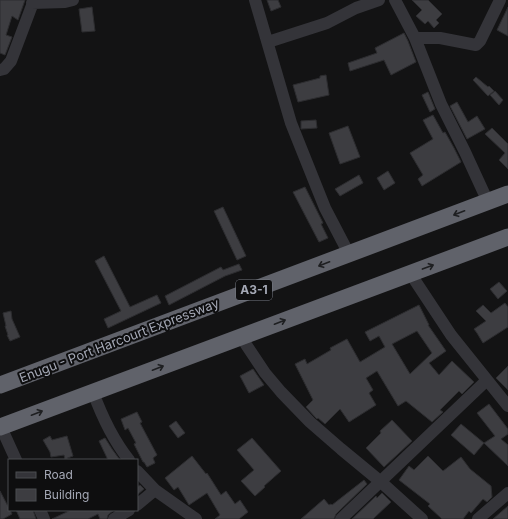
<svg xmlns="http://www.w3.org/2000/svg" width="508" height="519" font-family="Inter,sans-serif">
	<rect width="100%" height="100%" fill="#131314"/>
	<path fill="#3d3d41" stroke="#2d2d30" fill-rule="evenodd" d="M0 0H25L18 20 12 16 6 35 12 37 5 55 0 53Z
		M267 0H278L281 7 271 11Z
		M412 0H428L442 14 436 20 439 23 434 28 428 21 425 24 416 16 422 10Z
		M92 7 95 31 82 32 79 9Z
		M508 7V36L497 30Z
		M404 33 408 41 416 62 391 75 384 60 350 71 348 63 377 53 375 48Z
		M326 75 329 95 298 102 293 85 320 78V76Z
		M476 77 488 87 489 86 494 91 488 96 473 80Z
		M495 91 503 100 499 105 490 95Z
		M428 92 435 109 430 112 422 95Z
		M457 102 468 122 477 116 485 129 467 139 450 106Z
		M433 115 443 133 445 132 454 148 461 162 422 186 418 179 423 175 410 153 433 139 423 120Z
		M316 120 317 128 301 129V121Z
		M348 126 360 157 340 164 329 133Z
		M492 128 508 144V169L499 160 505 153 485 134Z
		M388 171 395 183 384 190 377 178Z
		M359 175 363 183 340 196 335 189Z
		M305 187 323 223 321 224 328 238 319 242 293 192Z
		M223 207 246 256 237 260 214 211Z
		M104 256 130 307 157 295 161 303 108 328 104 319 121 311 95 261Z
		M239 264 242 270 225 276 169 305 165 296 221 267 223 270Z
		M499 282 507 291 498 299 490 289Z
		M505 303 508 307V327L483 343 477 333 474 329 486 321 476 311 483 305 491 313Z
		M419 305 429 325H428L446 351 429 363 439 375 452 361 474 382 462 394 459 391 440 410 443 412 432 422 406 401 398 406 377 371 366 378 373 390 369 393 376 405 349 422 340 409 325 424 318 418 317 419 315 417 306 407 313 400 295 364 305 359 307 364 331 350 330 348 347 339 360 362 385 347 379 336 370 341 365 332ZM417 331 432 353 410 374 392 344Z
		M11 311 12 319 20 337 10 341 7 335H8L5 326H6L3 313Z
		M508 366V390L496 378Z
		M253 369 264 385 249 393 240 376Z
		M489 404 508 429V434L501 439 508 445V466L484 443 495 436 477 413Z
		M137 412 142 422 140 423 157 455 153 458 155 463 147 467 144 462H143L134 444 136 443 128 428 125 430 121 419Z
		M392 420 412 441 384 467 366 448 381 433 380 431Z
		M176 421 185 433 178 438 169 426Z
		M461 424 484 443 474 455 451 435Z
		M50 436 52 440 67 436 73 456 65 459 64 455 51 457 50 452 43 440Z
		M105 438 112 449 120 460H108L99 441Z
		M252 438 281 471 264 486 265 487 255 496 241 481 254 470 237 450Z
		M192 456 206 474 207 473 221 495 226 491 235 504 240 500 248 512 239 519H215L220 515 207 493 189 505 178 487 174 490 165 478Z
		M428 456 443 471 461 457 470 469 491 486 492 497 487 502 483 499 471 513 469 511 463 519H442L428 506 430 504 399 480 409 466 414 470Z
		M364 480 367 484 336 514 334 519H301L324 499 329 505 331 504 332 505Z
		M140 485 144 489 137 495V487Z
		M0 491 12 514 3 519H0Z
		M382 493 391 502 373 519H352L376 496 377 498Z
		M508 506V519H493Z
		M16 510H33L36 519H20Z
		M71 510H114L108 515 107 519H100L98 514 88 519H52Z"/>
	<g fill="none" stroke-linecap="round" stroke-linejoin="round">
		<path stroke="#343439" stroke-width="12" d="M255 0 291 123 325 208 349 254
			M395 0 415 38 441 104 465 152 488 202
			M32 3 65 2 73 0
			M415 38H440L476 45 480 41 500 0
			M268 42 327 23 356 8 379 0
			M0 70 4 69 11 61 34 0
			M410 273 451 335 508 406
			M241 337 265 373 281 392 310 422 341 449 381 482 422 519
			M93 392C101 414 114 441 129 460
			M1 427 16 460
			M137 471 155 490 196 519
			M137 505 155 490
			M40 510 44 519
			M114 519 129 510
			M341 519 487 380
			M478 519 508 493"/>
		<path stroke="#60626a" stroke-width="17" d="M0 385 508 194
			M0 427 508 237"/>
	</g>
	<defs><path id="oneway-shaft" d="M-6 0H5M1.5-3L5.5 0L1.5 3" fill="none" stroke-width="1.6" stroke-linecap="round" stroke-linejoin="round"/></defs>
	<g stroke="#1e1f21">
		<use href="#oneway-shaft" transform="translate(459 213) rotate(159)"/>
		<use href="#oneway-shaft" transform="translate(324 264) rotate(159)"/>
		<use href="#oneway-shaft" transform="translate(428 267) rotate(-20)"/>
		<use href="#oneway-shaft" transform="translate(280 322) rotate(-21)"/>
		<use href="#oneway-shaft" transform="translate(158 368) rotate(-21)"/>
		<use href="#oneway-shaft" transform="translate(37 413) rotate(-21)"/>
	</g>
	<g text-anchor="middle" stroke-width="4" stroke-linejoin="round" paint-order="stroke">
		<rect fill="#0e0e0f" stroke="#777a83" stroke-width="1" x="236" y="280" width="36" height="20" rx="3"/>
		<g font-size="12" font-weight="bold" fill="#a4a8b5">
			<text x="254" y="294">A3-1</text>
		</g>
		<g font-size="13" fill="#a4a8b5" stroke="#0e0e0f">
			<text transform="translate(119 340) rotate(-21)" y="5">Enugu - Port Harcourt Expressway</text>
		</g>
	</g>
	<rect x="8" y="459" width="130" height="52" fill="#0e0e0f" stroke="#4a4c51"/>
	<rect x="16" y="472" width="20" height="6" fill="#343439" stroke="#4a4c51"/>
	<text x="44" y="479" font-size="12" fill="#a4a8b5">Road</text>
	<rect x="16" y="489" width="20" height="12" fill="#3d3d41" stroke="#4a4c51"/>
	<text x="44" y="499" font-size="12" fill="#a4a8b5">Building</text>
</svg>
